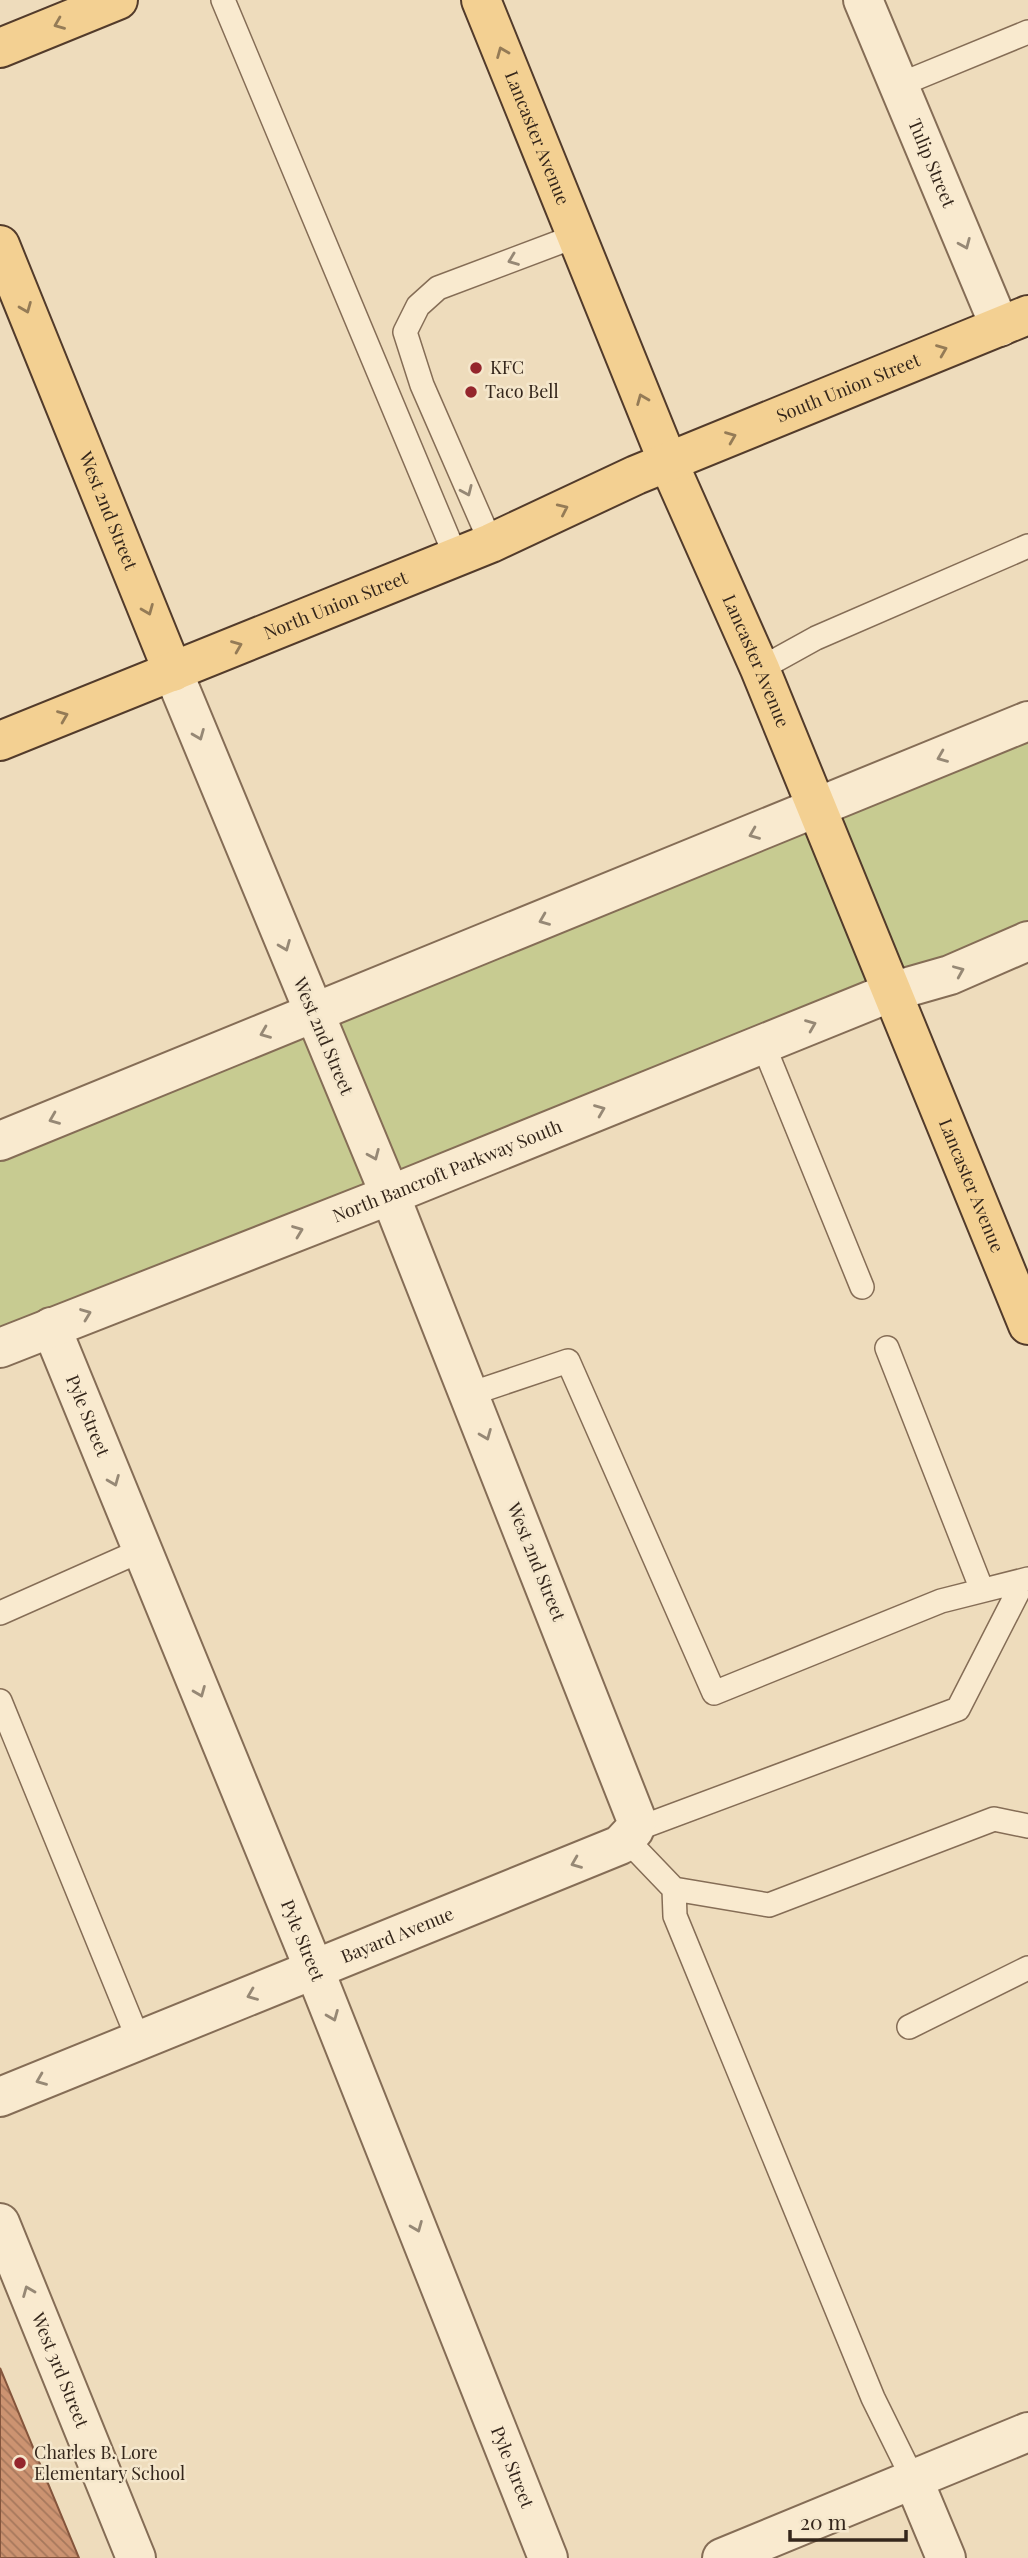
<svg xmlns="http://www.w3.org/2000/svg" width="1028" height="2558" font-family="'Playfair Display',serif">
	<defs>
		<pattern id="building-back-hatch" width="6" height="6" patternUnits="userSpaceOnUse" patternTransform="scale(1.75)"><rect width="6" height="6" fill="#cc9371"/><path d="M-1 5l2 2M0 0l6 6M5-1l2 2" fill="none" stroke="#a6785c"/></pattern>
	</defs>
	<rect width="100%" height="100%" fill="#eedcbc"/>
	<path fill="#c7cb91" d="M1028 721V941L0 1348V1141Z"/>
	<path fill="url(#building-back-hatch)" stroke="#84553c" stroke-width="2" d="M0 2368 79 2558H0Z"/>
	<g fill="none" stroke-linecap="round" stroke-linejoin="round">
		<defs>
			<path id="lane" d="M223 0 456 557
				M899 85 1028 32
				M491 543 422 385 405 332 418 306 438 288 576 236
				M760 669 816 638 1028 546
				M763 1044 862 1287
				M887 1348 982 1590
				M470 1394 568 1361 714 1693 941 1601 1028 1579
				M0 1613 142 1550
				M0 1701 139 2041
				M634 1830 958 1709 1024 1580
				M627 1840 674 1889 769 1905 994 1819 1028 1826
				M674 1889 675 1916 873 2398 913 2479
				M909 2027 1028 1968"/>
			<g id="street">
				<path id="s1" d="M863 0 1000 327"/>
				<path d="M0 1141 1028 721"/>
				<path id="s2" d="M51 1327 314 1969 548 2558"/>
				<path id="s3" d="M0 1348 390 1195 894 991 950 975 1028 941"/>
				<path id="s4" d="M0 2097 620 1845 634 1830 637 1821 390 1195 173 672"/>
				<path id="s5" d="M0 2223 136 2558"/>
				<path d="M913 2479 946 2558"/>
				<path d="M722 2558 1028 2432"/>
			</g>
			<g id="primary">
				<path id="s6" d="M481 0 668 462 760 669 1028 1325"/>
				<path d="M0 48 118 0"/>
				<path id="s7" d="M0 245 173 672"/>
				<path id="s8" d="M0 741 491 543 636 475 1028 315"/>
			</g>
		</defs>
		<use href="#lane" stroke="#856d56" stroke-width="26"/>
		<use href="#street" stroke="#856d56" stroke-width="42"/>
		<use href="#primary" stroke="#523b2b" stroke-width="42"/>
		<use href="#lane" stroke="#f9eacf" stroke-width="23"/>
		<use href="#street" stroke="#f9eacf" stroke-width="38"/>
		<use href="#primary" stroke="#f3d092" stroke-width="38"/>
	</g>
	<defs><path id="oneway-chevron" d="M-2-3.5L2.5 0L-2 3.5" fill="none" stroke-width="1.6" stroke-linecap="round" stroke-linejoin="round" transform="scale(1.75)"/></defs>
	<g stroke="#947b56">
		<use href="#oneway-chevron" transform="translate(59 24) rotate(158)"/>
		<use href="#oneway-chevron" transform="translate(502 52) rotate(-112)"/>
		<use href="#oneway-chevron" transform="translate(26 308) rotate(68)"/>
		<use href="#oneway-chevron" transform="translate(942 350) rotate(-22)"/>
		<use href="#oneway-chevron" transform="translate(642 399) rotate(-112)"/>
		<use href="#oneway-chevron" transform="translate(731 437) rotate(-22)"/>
		<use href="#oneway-chevron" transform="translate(563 509) rotate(-25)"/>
		<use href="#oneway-chevron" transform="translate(148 610) rotate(68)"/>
		<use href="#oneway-chevron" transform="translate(237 646) rotate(-22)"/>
		<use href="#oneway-chevron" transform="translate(63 716) rotate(-22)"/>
	</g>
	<g stroke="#968875">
		<use href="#oneway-chevron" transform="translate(965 244) rotate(67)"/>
		<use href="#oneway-chevron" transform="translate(513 260) rotate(159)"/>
		<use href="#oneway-chevron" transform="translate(467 491) rotate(66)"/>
		<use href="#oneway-chevron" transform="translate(199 735) rotate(68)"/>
		<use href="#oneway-chevron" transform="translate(942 757) rotate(158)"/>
		<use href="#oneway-chevron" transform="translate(754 834) rotate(158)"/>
		<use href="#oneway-chevron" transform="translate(544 920) rotate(158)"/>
		<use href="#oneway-chevron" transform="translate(285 946) rotate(68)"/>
		<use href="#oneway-chevron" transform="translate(959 971) rotate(-23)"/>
		<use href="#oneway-chevron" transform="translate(811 1025) rotate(-22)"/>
		<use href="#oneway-chevron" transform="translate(265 1033) rotate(158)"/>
		<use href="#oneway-chevron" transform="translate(600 1110) rotate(-22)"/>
		<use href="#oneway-chevron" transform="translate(54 1119) rotate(158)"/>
		<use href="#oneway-chevron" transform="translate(374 1155) rotate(67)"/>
		<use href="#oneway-chevron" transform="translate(298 1231) rotate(-21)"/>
		<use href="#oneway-chevron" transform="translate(86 1314) rotate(-21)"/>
		<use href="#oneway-chevron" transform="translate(486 1435) rotate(68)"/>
		<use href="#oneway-chevron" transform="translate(114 1481) rotate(68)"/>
		<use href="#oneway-chevron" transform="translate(200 1692) rotate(68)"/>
		<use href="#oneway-chevron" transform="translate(576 1863) rotate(158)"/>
		<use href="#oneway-chevron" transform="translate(252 1995) rotate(158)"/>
		<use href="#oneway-chevron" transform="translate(333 2016) rotate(68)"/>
		<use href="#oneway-chevron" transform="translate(41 2080) rotate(158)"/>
		<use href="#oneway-chevron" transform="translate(417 2227) rotate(68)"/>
		<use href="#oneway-chevron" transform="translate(28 2291) rotate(-112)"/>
	</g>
	<g fill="#94262c" stroke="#f5e7cc" stroke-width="2.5">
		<circle cx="476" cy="368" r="7"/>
		<circle cx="471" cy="392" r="7"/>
		<circle cx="20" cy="2463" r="7"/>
	</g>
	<g text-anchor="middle" stroke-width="5" stroke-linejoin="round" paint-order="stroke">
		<g font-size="18" fill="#34261b" stroke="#f5e7cc">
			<text dy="6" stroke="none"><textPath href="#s6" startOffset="149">Lancaster Avenue</textPath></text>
			<text dy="6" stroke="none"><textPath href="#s1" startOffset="177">Tulip Street</textPath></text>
			<text dy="6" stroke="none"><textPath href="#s8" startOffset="919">South Union Street</textPath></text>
			<text dy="6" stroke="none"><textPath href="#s7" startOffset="287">West 2nd Street</textPath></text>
			<text dy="6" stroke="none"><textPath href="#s8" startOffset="362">North Union Street</textPath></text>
			<text dy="6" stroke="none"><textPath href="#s6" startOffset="716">Lancaster Avenue</textPath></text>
			<text transform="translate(323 1036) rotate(67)" y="6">West 2nd Street</text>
			<text dy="6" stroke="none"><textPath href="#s3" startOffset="481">North Bancroft Parkway South</textPath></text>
			<text dy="6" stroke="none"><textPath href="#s6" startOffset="1283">Lancaster Avenue</textPath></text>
			<text dy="6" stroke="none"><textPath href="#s2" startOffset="96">Pyle Street</textPath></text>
			<text transform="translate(536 1562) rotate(68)" y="6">West 2nd Street</text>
			<text dy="6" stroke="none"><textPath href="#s4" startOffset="429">Bayard Avenue</textPath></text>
			<text dy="6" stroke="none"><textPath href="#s2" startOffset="663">Pyle Street</textPath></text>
			<text dy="6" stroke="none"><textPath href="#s5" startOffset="159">West 3rd Street</textPath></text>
			<text dy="6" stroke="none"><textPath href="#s2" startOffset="1230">Pyle Street</textPath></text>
		</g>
		<g font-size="18" fill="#34261b" stroke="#f5e7cc" text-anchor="start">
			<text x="490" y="374">KFC</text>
			<text x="485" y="398">Taco Bell</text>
			<text x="34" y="2459">Charles B. Lore<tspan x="34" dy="21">Elementary School</tspan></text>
		</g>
	</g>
	<path d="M790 2530v10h116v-10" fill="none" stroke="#34261b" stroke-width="3.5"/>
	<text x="800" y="2530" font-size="21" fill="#34261b" stroke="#f5e7cc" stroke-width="5" paint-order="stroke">20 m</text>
</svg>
